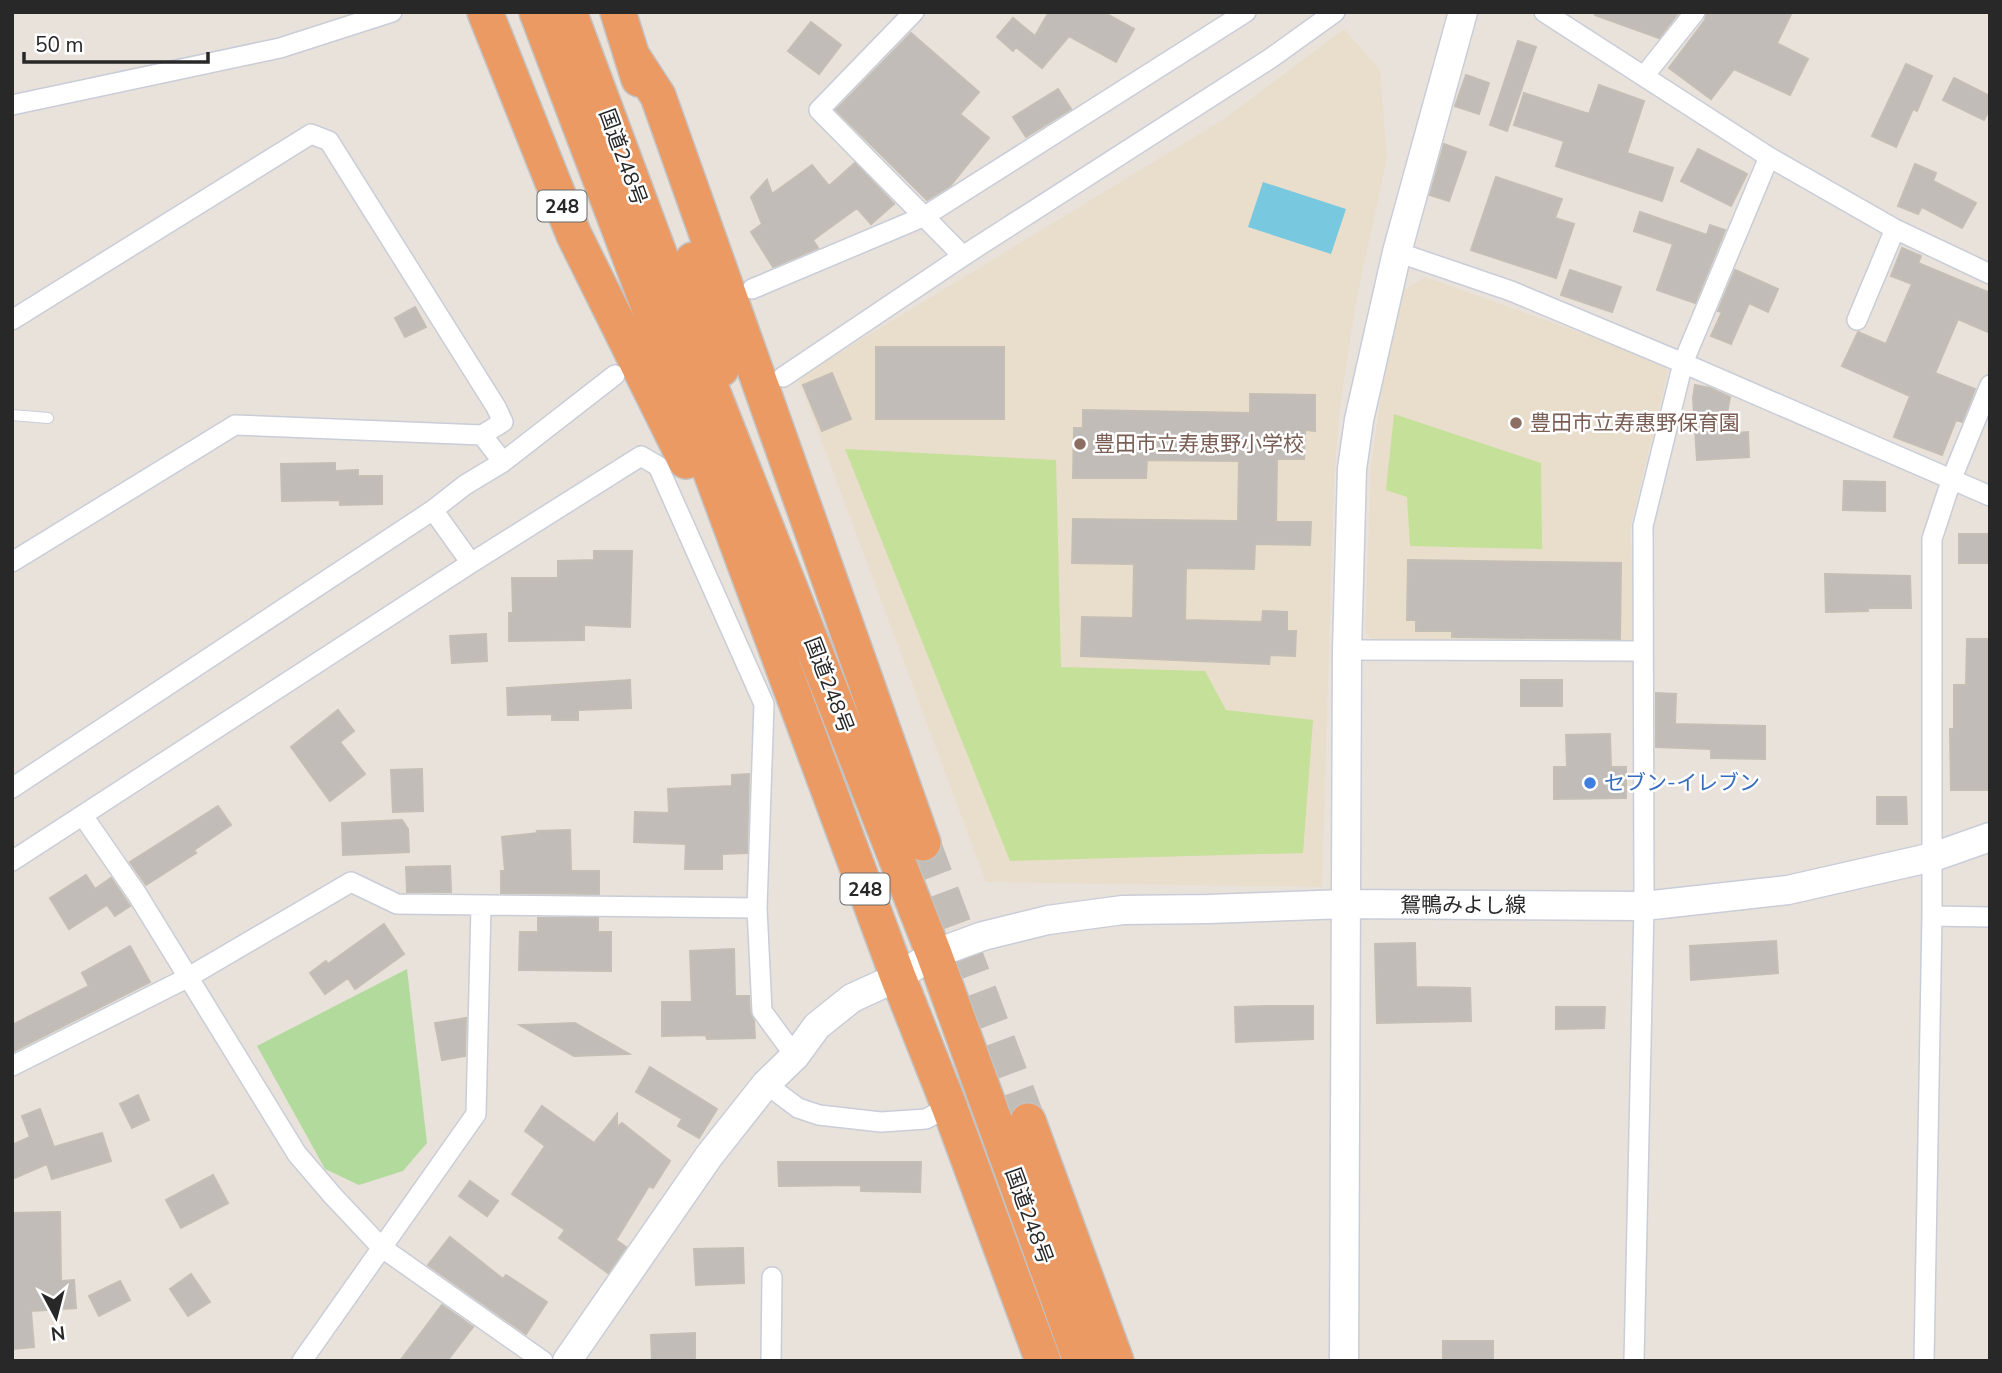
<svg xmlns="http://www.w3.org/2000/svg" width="2002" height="1373" font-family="'Nunito Sans','Noto Sans JP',sans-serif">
	<rect width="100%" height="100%" fill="#e9e2db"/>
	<path fill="#e9decc" d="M1344 29 1380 70 1387 159 1357 297 1340 406 1334 482 1322 887 986 882 798 378 1224 119Z
		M1425 277 1662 362 1668 371 1630 529 1636 635 1631 644 1376 646 1365 631 1371 464 1383 382 1404 290Z"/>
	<path fill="#b3da9d" d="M407 969 427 1143 403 1171 359 1185 325 1169 257 1046Z"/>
	<path fill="#c4e099" d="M1394 414 1541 463 1542 549 1410 546 1407 497 1386 490Z
		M845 449 1056 460 1061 667 1205 671 1226 710 1313 720 1303 853 1010 861Z"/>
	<path fill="#78c8e0" d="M1263 182 1346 209 1331 254 1248 227Z"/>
	<path fill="#c1bcb7" stroke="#c4beb5" stroke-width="2" d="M1049 12H1103L1134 29 1116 62 1069 36 1042 68 1016 47 1013 51 997 37 1013 18 1035 36Z
		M1595 12H1679L1659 38 1595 15Z
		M1707 12H1792L1777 43 1808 59 1790 95 1734 69 1711 99 1669 68 1705 20Z
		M811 22 841 45 819 74 788 51Z
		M911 33 979 92 960 114 989 138 950 186 927 200 836 110Z
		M1518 41 1536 47 1507 131 1490 125Z
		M1906 64 1932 76 1917 111 1913 109 1896 147 1872 136Z
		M1466 75 1489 83 1479 114 1455 106Z
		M1954 78 1990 96V108L1984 120 1943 100Z
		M1599 85 1644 101 1627 153 1673 168 1662 201 1556 166 1564 141 1514 125 1524 93 1589 114Z
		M1058 89 1071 109 1026 137 1013 117Z
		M1444 144 1466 152 1449 201 1430 195Z
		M1698 149 1747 174 1731 206 1681 181Z
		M855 163 894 204 871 224 857 208 813 240 818 248 773 267 751 232 762 224 751 197 767 180 772 194 812 165 829 186Z
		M1915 164 1936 173 1933 181 1976 203 1962 228 1922 207 1918 214 1898 206Z
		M1496 177 1562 199 1555 218 1574 224 1556 278 1471 250Z
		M1640 212 1707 235 1710 225 1725 230 1695 303 1657 290 1673 244 1634 231Z
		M1902 248 1921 256 1918 263 1990 293V333L1958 319 1935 373 1975 389 1962 422 1956 420 1942 455 1894 437 1910 396 1842 366 1858 332 1886 344 1912 284 1891 276Z
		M1570 270 1621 287 1612 312 1561 295Z
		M1735 270 1778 289 1768 312 1749 303 1731 344 1711 336 1722 312 1718 311Z
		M415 307 426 327 405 337 395 318Z
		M876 347H1004V419H876Z
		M832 373 851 419 822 431 803 385Z
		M1695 385 1710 388 1730 397 1723 434 1748 432 1749 457 1697 460 1693 398Z
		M1250 394 1315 395V431L1305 430 1304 459H1277L1276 522H1311L1310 545 1255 544 1254 569 1186 568 1185 620 1262 622 1263 611 1287 612V631H1296L1295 656 1270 655 1269 664 1081 656 1082 617 1133 618 1134 564 1072 563 1073 519 1238 521 1239 461 1147 460 1146 478H1073L1074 428H1083V410L1250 413Z
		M335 463V471L358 470V476H382V504L340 505V500L282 501 281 464Z
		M1844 481 1885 482V511L1843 510Z
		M1959 534H1990V563H1959Z
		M594 551H632L630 627 584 625V640L509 641V613H513L512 578H558V561L594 560Z
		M1408 560 1621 563 1620 639 1452 637V631H1416V620H1407Z
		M1825 574 1910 576 1911 608H1868V611L1826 612Z
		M486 634 487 661 452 663 450 636Z
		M1967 639H1990V790H1951L1950 729H1954V685H1966Z
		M630 680 631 708 578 710V720H552V714L508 715 507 688Z
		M1521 680H1562V706H1521Z
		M1656 693 1676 694 1675 724 1765 726V759L1711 758V749L1656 747Z
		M338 710 354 731 340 742 365 774 330 801 291 747Z
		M1610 734 1611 767H1626V798L1554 799V767H1567L1566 735Z
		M422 769 423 811 393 812 391 770Z
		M749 774 747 853 722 854V869H685L686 844 634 842 635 812 669 813 668 789 732 786V775Z
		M1877 797H1906L1907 824H1877Z
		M218 806 231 825 194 850 196 853 146 885 130 862Z
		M402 820 408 829 409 852 343 855 342 823Z
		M570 830 571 871H599V894L501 893V871H505L502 837 538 833 537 831Z
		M450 866 451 892H407L406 867Z
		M86 875 95 889 111 878 130 906 115 916 107 905 69 929 50 898Z
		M538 918H598V932H611V971L519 970 520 932H538Z
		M384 924 404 954 355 989 348 978 325 994 310 973 326 961 328 964Z
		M1776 941 1778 973 1691 980 1690 946Z
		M1415 943 1416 987 1470 988 1471 1021 1377 1023 1375 944Z
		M130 946 150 982 12 1052V1025L89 986 82 973Z
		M734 949 735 996H749L750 1012 754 1021 755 1038 707 1039 706 1035 662 1036V1002H692L690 951Z
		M1268 1006H1313V1039L1236 1042 1235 1007Z
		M1556 1007H1605L1604 1028 1556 1029Z
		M466 1018 465 1056 442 1060 435 1023Z
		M575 1023 629 1054 574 1056 520 1025Z
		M650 1067 717 1109 699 1138 678 1126 682 1119 636 1092Z
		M138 1095 149 1120 132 1128 120 1104Z
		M542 1106 594 1143 617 1114V1127L622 1123 670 1161 653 1188 649 1186 616 1240 626 1247 608 1273 559 1238 565 1230 512 1194 545 1146 525 1131Z
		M40 1109 54 1147 102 1133 111 1161 52 1179 47 1164 12 1179V1145L30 1137 22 1116Z
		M778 1162H921L920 1192 861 1191V1185L779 1186Z
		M213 1175 228 1203 181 1228 166 1200Z
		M470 1181 498 1201 487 1216 459 1196Z
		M60 1212 61 1281 74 1280 76 1308 31 1311 34 1347 12 1349V1213Z
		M450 1237 503 1279 506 1275 547 1302 526 1334 428 1265Z
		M743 1248 744 1283 696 1285 694 1249Z
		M191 1274 210 1302 188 1316 170 1289Z
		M120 1281 130 1300 99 1316 89 1296Z
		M442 1305 473 1327 447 1361H400Z
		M695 1333V1361H652L651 1335Z
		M1443 1341H1493V1361H1443Z"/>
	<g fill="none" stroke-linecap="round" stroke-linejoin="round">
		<path stroke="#c2bdb7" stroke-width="35" stroke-dasharray="35 18" stroke-linecap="butt" d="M923 843 1028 1121"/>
		<defs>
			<path id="lane" d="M12 415 48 418"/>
			<path id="street" d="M914 12 819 110 963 256
				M1544 12 1769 157 1895 229 1990 274
				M1644 76 1695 12
				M12 105 280 48 392 12
				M1397 252 1511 291 1683 363 1990 496
				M752 289 925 216 1246 12
				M12 320 311 134 329 141 496 407 503 422 482 435
				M1857 320 1895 229
				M783 377 963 256 1271 58 1335 12
				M433 510 471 563
				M12 562 235 425 482 435 503 462
				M1347 650 1642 651
				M12 788 433 510 465 485 503 462 615 375
				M83 816 137 894 297 1154 333 1196 381 1247 543 1361
				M12 861 471 563 641 456 658 466 764 704 757 908
				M1932 916 1990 917
				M12 1066 187 978 351 882 397 904 757 908 762 1011 795 1056
				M766 1084 798 1108 819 1115 881 1122 926 1119 949 1106
				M302 1361 476 1114 481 907
				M771 1361 772 1277
				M1634 1361 1644 906 1643 526 1683 363 1769 157
				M1924 1361 1932 916V539L1952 478 1990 385"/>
			<path id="secondary" d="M567 1361 709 1156 766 1084 795 1056 817 1026 852 998 898 977 934 954 983 936 1048 920 1123 910 1208 909 1345 904 1644 906 1788 890 1933 857 1990 837
				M1344 1361 1347 650 1352 469 1359 420 1397 252 1463 12"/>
			<path id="highway" d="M485 12 574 235 686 461
				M537 12 676 378 898 977 949 1106 1043 1361
				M569 12 676 299 934 954 1081 1361
				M618 12 639 79
				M634 59 658 96 923 843
				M693 260 711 319 721 369
				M1028 1121 1116 1361"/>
		</defs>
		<use href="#lane" stroke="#c9cdd8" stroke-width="12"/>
		<use href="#street" stroke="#c9cdd8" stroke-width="22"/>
		<use href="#secondary" stroke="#c9cdd8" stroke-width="31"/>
		<use href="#highway" stroke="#c3c3c3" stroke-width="38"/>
		<use href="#lane" stroke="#fff" stroke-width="10"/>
		<use href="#street" stroke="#fff" stroke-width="19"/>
		<use href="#secondary" stroke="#fff" stroke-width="28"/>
		<use href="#highway" stroke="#ec9a63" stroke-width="35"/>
	</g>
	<g fill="#8d6e63" stroke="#fff" stroke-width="2.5">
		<circle cx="1516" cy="423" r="7"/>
		<circle cx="1080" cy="444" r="7"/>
	</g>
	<circle fill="#3f7fe0" stroke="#fff" stroke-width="2.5" cx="1590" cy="783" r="7"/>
	<g text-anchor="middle" stroke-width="5" stroke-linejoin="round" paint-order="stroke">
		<g fill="#fff" stroke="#686868" stroke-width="2">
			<rect x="537.5" y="190.5" width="49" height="31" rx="5"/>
			<rect x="840.5" y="873.5" width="49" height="31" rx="5"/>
		</g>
		<g font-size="19" font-weight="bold" fill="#282828">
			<text x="562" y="213">248</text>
			<text x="865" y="896">248</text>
		</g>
		<g font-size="21" fill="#282828" stroke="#fff">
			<text transform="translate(623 157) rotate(70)" y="7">国道248号</text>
			<text transform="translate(829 685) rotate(69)" y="7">国道248号</text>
			<text x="1463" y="912">鴛鴨みよし線</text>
			<text transform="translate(1029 1216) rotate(70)" y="7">国道248号</text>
		</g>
		<g font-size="21" fill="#785e54" stroke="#fff" text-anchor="start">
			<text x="1530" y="430">豊田市立寿惠野保育園</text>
			<text x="1094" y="451">豊田市立寿恵野小学校</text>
		</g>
		<g font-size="21" fill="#366cbe" stroke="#fff" text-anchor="start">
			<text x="1604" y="790">セブン-イレブン</text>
		</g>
	</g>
	<rect width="2002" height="1373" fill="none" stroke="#282828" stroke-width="28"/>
	<g transform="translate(56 1317) rotate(173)" stroke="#ffffff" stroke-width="5" paint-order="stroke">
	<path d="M0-5L12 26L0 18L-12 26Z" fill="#282828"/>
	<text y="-10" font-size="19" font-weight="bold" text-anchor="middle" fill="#282828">N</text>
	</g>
	<path d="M24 52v10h184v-10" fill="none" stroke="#282828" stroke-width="3.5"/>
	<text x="35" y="52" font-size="21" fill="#282828" stroke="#ffffff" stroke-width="5" paint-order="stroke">50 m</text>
</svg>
